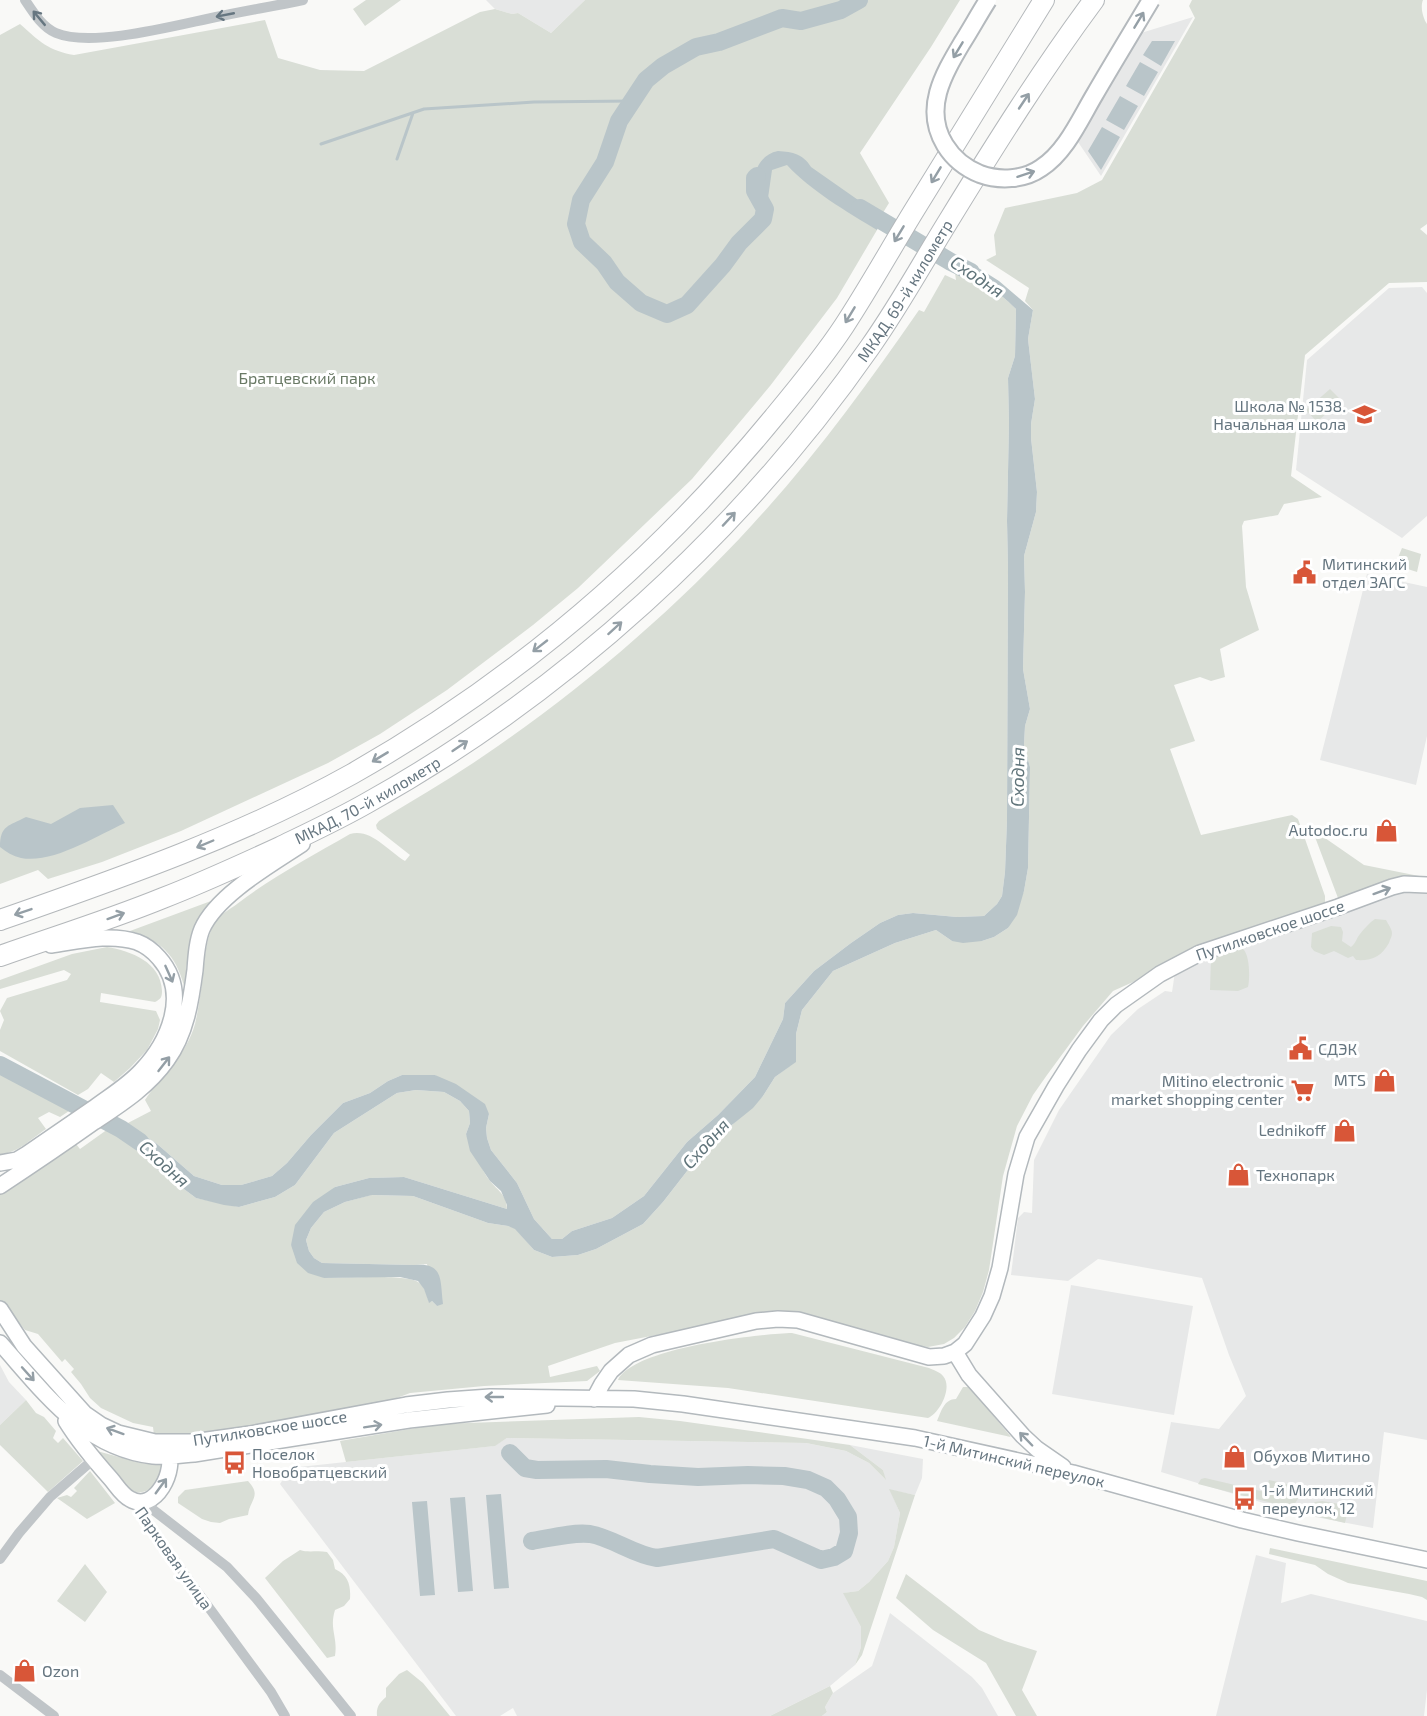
<svg xmlns="http://www.w3.org/2000/svg" width="1427" height="1716" font-family="'Exo 2',sans-serif">
	<rect width="100%" height="100%" fill="#f9f9f7"/>
	<path fill="#e7e8e8" d="M486 0H585L551 33 518 13 512 14 495 9Z
		M1193 17 1101 176 1078 142 1141 33Z
		M1422 287 1427 293V516L1402 538 1296 470 1307 360 1389 288Z
		M1367 574 1427 587V736L1416 785 1320 760Z
		M1409 891 1427 894V1440L1384 1432 1373 1528 1300 1514 1161 1472 1171 1422 1219 1429 1246 1396 1229 1355 1202 1278 1098 1259 1068 1281 1011 1275 1018 1218 1024 1212 1032 1213 1034 1160 1059 1110 1111 1035 1138 1009 1165 991 1172 992 1175 972 1201 955 1388 893Z
		M1071 1285 1193 1306 1174 1415 1052 1394Z
		M0 1365 9 1382 26 1400 0 1425Z
		M507 1438 806 1443 846 1451 869 1463 885 1479 883 1470 850 1445 923 1459 922 1478 915 1495 890 1490 900 1513 894 1547 888 1561 869 1582 858 1591 844 1593 861 1627V1647L855 1665 830 1686 770 1716H517L513 1708 500 1716H456L280 1484 290 1468 494 1446Z
		M1256 1555 1286 1563 1281 1603 1311 1594 1427 1621V1690L1424 1716H1216Z
		M890 1613 972 1677 982 1688 998 1716H822L827 1712 825 1707 833 1693 872 1666Z"/>
	<path fill="#d9ded6" d="M366 0H401L365 26 353 9Z
		M585 0H960L931 47 860 153 889 203 881 216 877 230 837 298 770 386 692 479 578 588 533 625 447 690 380 734 328 763 181 831 102 862 48 879 38 870 0 884V35L20 24C39 41 49 51 74 55L265 20 278 58 320 70 364 71 480 12 495 9 512 14 518 13 551 33Z
		M1192 0H1423C1420 7 1423 18 1427 24V224L1420 229 1427 235V282L1389 283 1305 355 1291 476 1322 497 1284 504 1278 515 1244 521 1242 526 1246 587 1259 630 1220 649 1225 677 1211 681 1200 677 1174 685 1195 741 1170 749 1201 835 1292 815 1298 819 1325 896V904L1178 957 1142 978 1113 991 1083 1026 1047 1075 1033 1095 1017 1126 1003 1176 989 1270 983 1292 975 1311 965 1327 954 1338 944 1344 928 1347 912 1345 811 1315 795 1312 765 1314 615 1343 548 1366 550 1377 597 1366 600 1371 587 1381 484 1386 410 1393 389 1401 204 1436 154 1435 153 1427 133 1423 101 1408 90 1398 81 1384 71 1372 74 1369 65 1359 62 1362 38 1334 25 1330 0 1300V1192L76 1144 80 1149 108 1129 138 1148 157 1169 196 1198 239 1207 275 1197 295 1185 334 1133 397 1093 416 1090 444 1092 460 1101 469 1111 470 1123 466 1134C473 1148 481 1170 490 1181 498 1191 507 1195 507 1209L404 1177 369 1178 335 1187 291 1245 324 1278C341 1278 407 1274 418 1282 425 1286 427 1296 429 1302L432 1301 437 1306 427 1264 414 1265 322 1263 314 1258 309 1251 306 1240 311 1228 324 1212 345 1202 371 1195 413 1196 488 1223 508 1226 515 1228 534 1250 552 1257 578 1255 596 1249 643 1224 663 1202 698 1157 763 1096 775 1077 795 1062 796 1034 802 1010 833 971 895 943 936 930 952 941H982L994 937 1008 928 1024 891 1028 868 1030 767 1024 745 1025 726 1030 709 1023 669 1025 592 1024 556 1036 512 1037 492 1031 438V424L1035 399 1028 339 1033 310 1025 301 1029 288 986 260 996 255 994 235 1005 208 1077 193 1102 180 1195 18 1189 6Z
		M949 267C978 278 994 287 1016 309L1015 356 1008 378 1009 423 1007 521 1008 567 1007 820 1005 872 1002 896 997 904 984 916 957 917 913 913 898 915 880 923 851 943 814 971 785 1003 783 1019 755 1077 718 1115 687 1142 644 1196 612 1218 572 1231 562 1239H552L534 1219 517 1183 491 1150 487 1138 486 1128 489 1114 435 1075H402L388 1081 370 1093 343 1103 311 1135 287 1163 272 1176 241 1185H222L194 1176 156 1143 126 1124 151 1111 145 1100C162 1075 187 1054 195 1024 198 1011 200 997 202 983 205 962 204 940 216 921 221 914 230 909 237 904 272 877 312 856 350 834 371 828 388 851 405 861L410 855 377 829 376 825 379 821C419 797 460 773 498 746 590 682 676 608 752 525 814 458 867 385 919 310L924 312 945 275 956 280 955 273Z
		M1330 389 1341 400 1317 422 1306 410Z
		M1402 548 1421 554 1417 572 1395 565Z
		M1312 829 1364 865 1419 876 1394 879 1348 897 1338 898Z
		M211 901C191 925 187 955 185 986H184C176 955 160 940 130 931Z
		M1375 919 1386 920C1388 924 1392 929 1392 933 1392 937 1390 939 1389 943 1381 957 1372 961 1356 960L1353 956 1348 958 1334 951 1324 955 1314 951 1311 947 1312 933 1331 926 1341 927 1343 932 1342 941 1351 947C1356 943 1356 939 1360 934 1364 929 1369 923 1375 919Z
		M1233 946C1236 946 1241 947 1243 949 1250 955 1250 979 1248 987L1238 991 1210 990 1211 957Z
		M107 947C131 951 161 962 162 991 162 997 161 999 155 1002L101 993 100 1002 156 1011 160 1020 158 1029 147 1050 130 1068 114 1082 101 1073 88 1089 78 1095 0 1051V1030L4 1020 0 1011 7 998 67 980 71 974 64 970 0 989V980L72 954Z
		M0 1074 69 1111 60 1117 49 1112 38 1118 46 1129C32 1138 17 1154 0 1154Z
		M792 1333 929 1368C933 1370 940 1372 943 1376 953 1387 940 1413 928 1418L728 1388 618 1380C633 1348 757 1334 792 1333Z
		M963 1387H970L1011 1437 937 1421C941 1412 944 1399 956 1399Z
		M26 1400 36 1413 44 1417 56 1431 53 1438 58 1443 63 1438 83 1461 48 1492 0 1445V1425Z
		M639 1417 680 1421 850 1445 883 1470 886 1480 869 1463 846 1451 806 1443 507 1438 495 1446 346 1462 340 1441 439 1424Z
		M97 1451 141 1463 162 1465C162 1470 162 1475 160 1479 155 1490 137 1497 127 1489 118 1482 104 1461 96 1452Z
		M90 1471 115 1503 87 1519 57 1498 67 1495 71 1497 77 1491 74 1488Z
		M1205 1478 1265 1492 1269 1480 1305 1488 1292 1508 1198 1484 1201 1479Z
		M248 1481C262 1496 250 1499 248 1515L229 1519 220 1523 211 1522 202 1519 178 1503V1497L185 1490Z
		M889 1489 915 1495 862 1655 855 1665 861 1647V1627L843 1593 858 1591 869 1582 888 1561 894 1547 900 1513Z
		M1322 1501 1345 1505 1348 1510 1345 1523 1302 1513 1315 1502Z
		M1270 1548 1427 1581V1600L1422 1597 1409 1594 1348 1583 1328 1574 1315 1565 1269 1554Z
		M300 1550C309 1553 317 1550 327 1552L333 1560 335 1569C348 1575 351 1585 350 1599L344 1606 335 1610C329 1629 338 1637 335 1656L327 1658 265 1578 283 1561Z
		M85 1564 107 1592 85 1622 57 1601Z
		M906 1574 979 1630 1005 1641 1037 1651 1022 1690 1037 1716H1016L986 1663 933 1630 896 1598Z
		M407 1670 423 1683 450 1716H377C376 1707 380 1702 386 1697V1688L399 1674Z
		M830 1686 833 1693 825 1707 827 1712 822 1716H770Z"/>
	<path fill="#b9c5c9" d="M1152 41H1175L1161 66 1143 55Z
		M1140 62 1158 72 1144 96 1126 86Z
		M1120 96 1138 106 1124 130 1106 120Z
		M1102 127 1120 137 1101 170 1088 151Z
		M778 151C793 152 803 154 811 167L881 216 877 230C847 212 810 190 787 165L772 170 768 198 753 196C752 177 757 155 778 151Z
		M954 258 980 269 999 281 1033 310 1028 339 1035 399 1031 424V438L1037 492 1036 512 1024 556 1025 592 1023 669 1030 709 1025 726 1024 745 1030 767 1028 868 1024 891 1017 915 1008 928 994 937 982 941 963 943 952 941 936 930 895 943 833 971 802 1010 796 1034V1062L775 1077 763 1096 753 1108 722 1133 698 1157 663 1202 643 1224 596 1249 578 1255 552 1257 534 1250 515 1229 508 1226 488 1223 413 1196 372 1195 345 1202 324 1212 311 1228 306 1240 309 1251 314 1258 322 1263 414 1265C444 1262 440 1280 443 1304L437 1306 432 1301 429 1303 424 1289 418 1281 400 1277 324 1278 308 1273 297 1263 291 1245 295 1225 313 1202 335 1187 369 1178 404 1177 507 1209V1205L501 1191 490 1181 470 1151 466 1134 470 1123 469 1111 460 1101 444 1092 416 1090 397 1093 334 1133 295 1185 275 1197 239 1207 224 1205 196 1198 157 1169 138 1148 116 1134 126 1124 156 1143 194 1176 222 1185H241L272 1176 287 1163 311 1135 343 1103 370 1093 388 1081 402 1075H435L456 1084 485 1104 489 1114 486 1128 487 1138 491 1150 517 1183 534 1219 552 1239H562L572 1231 612 1218 644 1196 687 1142 718 1115 755 1077 783 1019 785 1003 814 971 851 943 880 923 898 915 913 913 957 917 984 916 997 904 1002 896 1005 872 1007 820 1008 567 1007 521 1009 423 1008 378 1015 356 1016 309C995 288 976 277 949 267Z
		M113 805 125 823C96 836 53 864 21 858 13 856 6 852 0 847 0 825 9 826 26 817L51 824 80 808Z
		M501 1494 509 1588 494 1589 486 1495Z
		M465 1497 473 1591 458 1592 450 1498Z
		M427 1501 435 1595 420 1596 412 1502Z"/>
	<g fill="none" stroke-linecap="round" stroke-linejoin="round">
		<path stroke="#b9c5c9" stroke-width="3" d="M321 144 424 109 534 102 632 101
			M397 159 413 113"/>
		<path stroke="#b9c5c9" stroke-width="18" d="M757 176 755 178V191L765 209 763 219 739 243 723 265 687 305 667 314 641 303 617 282 604 263 582 242 576 224 581 200 605 162 619 121 646 80 663 66 696 47 719 42 782 18 801 21 841 10 859 0
			M860 208 951 262 971 272
			M0 1065 121 1129 140 1142
			M510 1453 525 1468 537 1470 606 1469 650 1474 698 1477 748 1475 784 1476 808 1480 826 1488 837 1499 848 1517 849 1533 844 1551 834 1557 821 1560 774 1539 657 1558C634 1555 613 1538 590 1534 572 1532 550 1538 532 1541"/>
		<defs>
			<path id="secondary" d="M0 1163 17 1160 27 1154C49 1139 72 1123 94 1108 110 1096 127 1086 141 1071 169 1042 190 993 159 958 153 951 145 945 137 942 110 933 79 941 51 945
				M0 1186C32 1165 63 1144 94 1122 121 1104 148 1087 167 1060 186 1034 191 1001 195 970 196 956 197 941 202 929 217 895 272 864 302 844
				M0 1309 24 1346 85 1414 101 1425 118 1433 155 1442H193L250 1434 406 1405 448 1400 490 1397 634 1399 683 1404 915 1438 1073 1473 1242 1520 1298 1533 1427 1560
				M0 1343C43 1391 83 1448 153 1456 167 1457 181 1455 194 1454L409 1420 547 1405
				M955 1352 969 1375 1023 1436 1037 1449 1063 1467
				M594 1399 602 1384 611 1371 629 1355 652 1345 756 1321 778 1319 798 1320 929 1357 944 1356 955 1352 965 1344 983 1316 992 1296 1000 1268 1016 1174 1027 1137 1056 1086 1079 1050 1101 1020 1116 1005 1160 974 1200 953 1338 907 1392 887 1404 884 1427 885
				M66 1421C79 1442 95 1461 111 1479 117 1486 122 1495 130 1499 155 1514 178 1469 167 1449"/>
			<g id="highway">
				<path d="M0 920C120 878 241 836 352 774 514 682 656 561 774 417 798 388 823 358 844 326 869 288 891 248 915 209 958 139 1001 69 1044 0"/>
				<path id="s1" d="M0 956C54 937 109 920 163 898 202 883 241 865 280 847 309 833 339 819 367 803 563 694 742 531 870 347 899 306 923 262 949 220 995 145 1042 70 1094 0"/>
			</g>
		</defs>
		<use href="#secondary" stroke="#b3b9bd" stroke-width="18"/>
		<use href="#highway" stroke="#b4b8bb" stroke-width="22"/>
		<path stroke="#c0c5c8" stroke-width="10" d="M25 0C33 12 42 27 56 33 92 48 177 25 216 17 245 11 274 6 303 0
			M135 1502 146 1522 271 1692 285 1716
			M143 1502 227 1567 256 1598 351 1716
			M0 1559 19 1533 50 1497 94 1459
			M0 1675 54 1716"/>
		<use href="#secondary" stroke="#fff" stroke-width="15"/>
		<use href="#highway" stroke="#fff" stroke-width="20"/>
		<defs>
			<path id="primary-bridge" d="M988 0C979 14 971 29 962 43 943 75 923 109 945 145 953 158 965 168 980 174 999 181 1024 180 1041 168 1066 152 1080 119 1095 94 1113 63 1132 32 1151 0"/>
		</defs>
		<use href="#primary-bridge" stroke="#b4b9bd" stroke-width="20" stroke-linecap="butt"/>
		<use href="#primary-bridge" stroke="#fff" stroke-width="16"/>
	</g>
	<defs><path id="oneway-shaft" d="M-6 0H5M1.5-3L5.5 0L1.5 3" fill="none" stroke-width="1.6" stroke-linecap="round" stroke-linejoin="round" transform="scale(1.5)"/></defs>
	<g stroke="#667680">
		<use href="#oneway-shaft" transform="translate(225 15) rotate(169)"/>
		<use href="#oneway-shaft" transform="translate(39 18) rotate(-130)"/>
	</g>
	<g stroke="#949fa6">
		<use href="#oneway-shaft" transform="translate(1139 20) rotate(-59)"/>
		<use href="#oneway-shaft" transform="translate(958 50) rotate(121)"/>
		<use href="#oneway-shaft" transform="translate(1024 101) rotate(-56)"/>
		<use href="#oneway-shaft" transform="translate(1026 174) rotate(-18)"/>
		<use href="#oneway-shaft" transform="translate(936 175) rotate(121)"/>
		<use href="#oneway-shaft" transform="translate(899 234) rotate(121)"/>
		<use href="#oneway-shaft" transform="translate(850 315) rotate(121)"/>
		<use href="#oneway-shaft" transform="translate(729 519) rotate(-47)"/>
		<use href="#oneway-shaft" transform="translate(615 628) rotate(-42)"/>
		<use href="#oneway-shaft" transform="translate(540 646) rotate(142)"/>
		<use href="#oneway-shaft" transform="translate(460 746) rotate(-34)"/>
		<use href="#oneway-shaft" transform="translate(380 757) rotate(149)"/>
		<use href="#oneway-shaft" transform="translate(205 844) rotate(157)"/>
		<use href="#oneway-shaft" transform="translate(1382 891) rotate(-20)"/>
		<use href="#oneway-shaft" transform="translate(23 912) rotate(161)"/>
		<use href="#oneway-shaft" transform="translate(116 916) rotate(-20)"/>
		<use href="#oneway-shaft" transform="translate(169 974) rotate(66)"/>
		<use href="#oneway-shaft" transform="translate(164 1064) rotate(-52)"/>
		<use href="#oneway-shaft" transform="translate(28 1374) rotate(48)"/>
		<use href="#oneway-shaft" transform="translate(494 1397) rotate(180)"/>
		<use href="#oneway-shaft" transform="translate(373 1426) rotate(-9)"/>
		<use href="#oneway-shaft" transform="translate(115 1431) rotate(-160)"/>
		<use href="#oneway-shaft" transform="translate(1026 1439) rotate(-134)"/>
		<use href="#oneway-shaft" transform="translate(161 1486) rotate(-54)"/>
	</g>
	<defs>
		<symbol id="school-bare" viewBox="-9 -9 18 18"><path d="M0-5L7-2L0 1L-7-2ZM-4 1L0 2.5L4 1V4Q0 6-4 4Z" fill="#d85638" stroke="#fff" stroke-width="2.5" paint-order="stroke"/></symbol>
		<symbol id="civic-bare" viewBox="-9 -9 18 18"><path d="M-.6-6.5H3V-4.5H.6V-3L4-1V1h2V6H-6V1h2V-1L-.6-3ZM-1.2 2.5V6h2.4V2.5Z" fill="#d85638" stroke="#fff" stroke-width="2.5" paint-order="stroke"/></symbol>
		<symbol id="shop-bare" viewBox="-9 -9 18 18"><path d="M-5-2.5h2.3a2.7 3.5 0 0 1 5.4 0H5L5.5 6h-11ZM-1.5-2.5h3a1.5 2.3 0 0 0-3 0Z" fill="#d85638" stroke="#fff" stroke-width="2.5" paint-order="stroke"/></symbol>
		<symbol id="supermarket-bare" viewBox="-9 -9 18 18"><path d="M-6-5.5h2.5l.6 2H6L4.5 2H-2.5L-4.4-4H-6ZM-1.5 3.2a1.3 1.3 0 1 0 .1 0ZM3 3.2a1.3 1.3 0 1 0 .1 0Z" fill="#d85638" stroke="#fff" stroke-width="2.5" paint-order="stroke"/></symbol>
		<symbol id="bus-bare" viewBox="-9 -9 18 18"><path d="M-5-6H5V4H4V6H2V4H-2V6H-4V4H-5ZM-3.5-4V0h7V-4ZM-3.5 1.2v1.5H-2V1.2ZM2 1.2v1.5H3.5V1.2Z" fill="#d85638" stroke="#fff" stroke-width="2.5" paint-order="stroke"/></symbol>
	</defs>
	<g fill-rule="evenodd">
		<use href="#school-bare" x="1348" y="398" width="33" height="33"/>
		<use href="#civic-bare" x="1288" y="556" width="33" height="33"/>
		<use href="#shop-bare" x="1370" y="814" width="33" height="33"/>
		<use href="#civic-bare" x="1284" y="1032" width="33" height="33"/>
		<use href="#shop-bare" x="1368" y="1064" width="33" height="33"/>
		<use href="#supermarket-bare" x="1286" y="1074" width="33" height="33"/>
		<use href="#shop-bare" x="1328" y="1114" width="33" height="33"/>
		<use href="#shop-bare" x="1222" y="1158" width="33" height="33"/>
		<use href="#shop-bare" x="1218" y="1440" width="33" height="33"/>
		<use href="#bus-bare" x="218" y="1446" width="33" height="33"/>
		<use href="#bus-bare" x="1228" y="1482" width="33" height="33"/>
		<use href="#shop-bare" x="8" y="1654" width="33" height="33"/>
	</g>
	<g text-anchor="middle" stroke-width="6" stroke-linejoin="round" paint-order="stroke">
		<g font-size="16" fill="#667680" stroke="#fff">
			<text dy="6" stroke="none"><textPath href="#s1" startOffset="1149">МКАД, 69-й километр</textPath></text>
			<text dy="6" stroke="none"><textPath href="#s1" startOffset="400">МКАД, 70-й километр</textPath></text>
			<text transform="translate(1270 930) rotate(-19)" y="6">Путилковское шоссе</text>
			<text transform="translate(270 1428) rotate(-9)" y="6">Путилковское шоссе</text>
			<text transform="translate(1014 1461) rotate(13)" y="6">1-й Митинский переулок</text>
			<text transform="translate(174 1558) rotate(55)" y="6">Парковая улица</text>
		</g>
		<g font-size="16" fill="#697965" stroke="#fff">
			<text x="307" y="384">Братцевский парк</text>
		</g>
		<g font-size="16" fill="#667680" stroke="#fff" text-anchor="start">
			<text x="1346" y="412" text-anchor="end">Школа № 1538.<tspan x="1346" dy="18">Начальная школа</tspan></text>
			<text x="1322" y="570">Митинский<tspan x="1322" dy="18">отдел ЗАГС</tspan></text>
			<text x="1368" y="836" text-anchor="end">Autodoc.ru</text>
			<text x="1318" y="1055">СДЭК</text>
			<text x="1366" y="1086" text-anchor="end">MTS</text>
			<text x="1284" y="1087" text-anchor="end">Mitino electronic<tspan x="1284" dy="18">market shopping center</tspan></text>
			<text x="1326" y="1136" text-anchor="end">Lednikoff</text>
			<text x="1256" y="1181">Технопарк</text>
			<text x="252" y="1460">Поселок<tspan x="252" dy="18">Новобратцевский</tspan></text>
			<text x="1253" y="1462">Обухов Митино</text>
			<text x="1262" y="1496">1-й Митинский<tspan x="1262" dy="18">переулок, 12</tspan></text>
			<text x="42" y="1677">Ozon</text>
		</g>
		<g font-size="18" font-style="italic" fill="#60747a" stroke="#fff">
			<text transform="translate(977 277) rotate(34)" y="6">Сходня</text>
			<text transform="translate(1018 777) rotate(-89)" y="6">Сходня</text>
			<text transform="translate(706 1144) rotate(-48)" y="6">Сходня</text>
			<text transform="translate(164 1164) rotate(42)" y="6">Сходня</text>
		</g>
	</g>
</svg>
